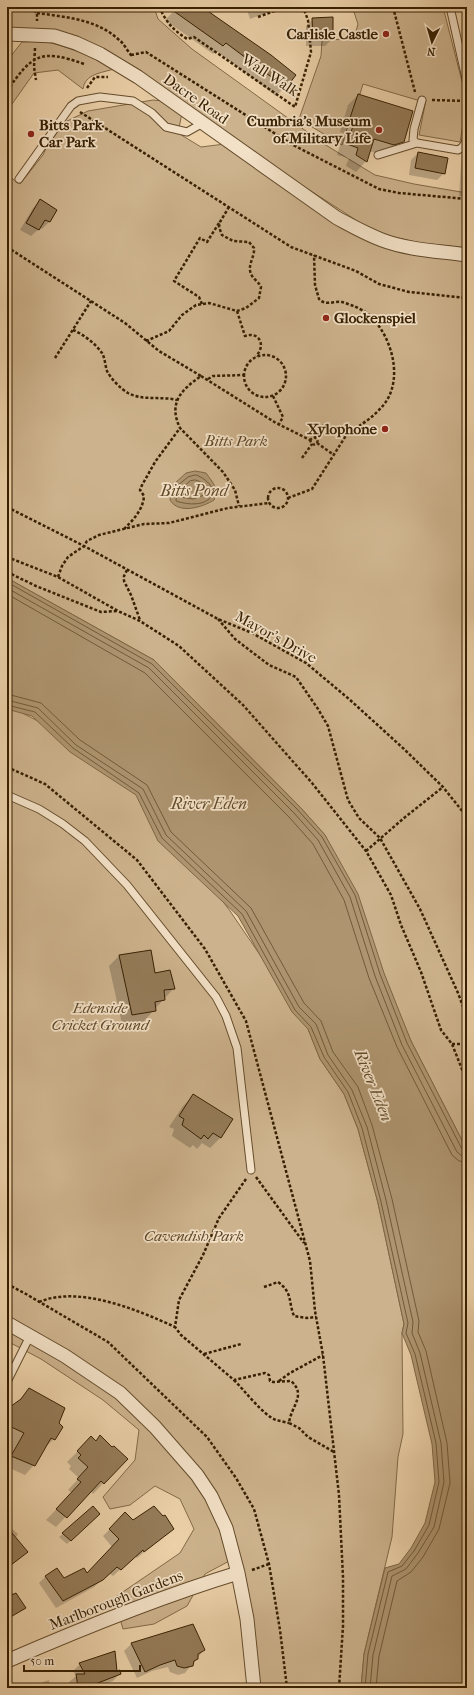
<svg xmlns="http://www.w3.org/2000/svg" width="474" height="1695" font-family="'IM FELL French Canon',serif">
	<rect width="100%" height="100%" fill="#ecd1a9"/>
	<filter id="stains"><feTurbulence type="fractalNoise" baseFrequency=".005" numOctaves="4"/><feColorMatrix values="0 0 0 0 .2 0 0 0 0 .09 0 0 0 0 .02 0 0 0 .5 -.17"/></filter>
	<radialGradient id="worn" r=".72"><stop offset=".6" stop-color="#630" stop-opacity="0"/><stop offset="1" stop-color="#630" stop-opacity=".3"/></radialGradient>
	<path fill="#cdb38d" stroke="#826a48" d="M7 7H154L158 19 192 49 324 144 375 175 414 184 467 193V248L420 243 389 236 359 222 263 160 124 63 15 29 7 24Z
		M344 7H443L467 101 460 142 419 135 426 100H417L363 84 360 94H358L342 145 299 119 321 56 322 40 347 39 355 35 358 24 354 12Z
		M43 41C70 47 90 56 114 69 101 73 85 74 83 89L58 70 34 73 7 111V70L10 57 22 42Z
		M153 100 162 101 182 113 178 133 201 147 225 144 329 218 467 260V1150L411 1041 325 835 300 807 154 660 7 578V175L20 184 43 155 47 146 65 122 88 111Z
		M7 705 76 741 126 782 187 854 230 911 286 993 308 1029 320 1059 344 1094 358 1129 378 1203 404 1324 402 1333 403 1434 398 1457 392 1537 364 1654 361 1688H249L233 1559 205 1574 187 1606 154 1624 123 1629 114 1598 180 1553 194 1529 180 1499 155 1486 130 1505 110 1509 103 1497 135 1460 139 1430 103 1400 41 1359 7 1341Z"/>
	<path fill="#ae9570" stroke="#7e6644" d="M195 471 206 473C213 483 219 488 214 500 203 507 179 515 170 500L173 485 186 473Z
		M7 578 154 660 300 807 325 835 358 894 384 973 411 1041 467 1150V1688H361L364 1654 385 1568 399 1564 411 1548 425 1523 435 1482 432 1444 411 1355 402 1333 404 1324 378 1203 358 1129 344 1094 320 1059 308 1029 292 1012 238 916 158 841 136 795 70 752 32 716 7 709Z"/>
	<path fill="#0003" d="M174 7H200L285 87 276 96 216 51 213 54 165 20 172 13Z
		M246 7H283L250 19Z
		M313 19 332 39 325 46H306V26Z
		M358 95 403 141 392 152 383 155 369 151 366 161 356 172 346 166 349 158 337 155 344 133 340 132 348 105Z
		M467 131V197L459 196 463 135Z
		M418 153 444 173 437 180 409 175 411 160Z
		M40 201 56 210 49 222 42 229 40 228 31 236 20 230 33 208Z
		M119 956 154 975 174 988 144 1021 122 1024 109 966Z
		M193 1096 220 1138 210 1148 202 1143 197 1149 193 1145 190 1148 172 1136 174 1129 169 1127 183 1106Z
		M29 1389 54 1439 44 1448 34 1465 25 1475 7 1467V1410L16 1404Z
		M100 1437 111 1449 126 1459 93 1494 90 1491 56 1527 46 1520 72 1493 68 1490 79 1478 69 1469 71 1466 67 1462 91 1438 95 1442Z
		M93 1508 99 1514 67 1544 59 1537Z
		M125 1514 133 1522 172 1529 137 1558 135 1556 113 1576 109 1573 94 1587 56 1608 39 1583 46 1576 63 1579 87 1574 112 1547 103 1536Z
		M7 1524 18 1534 15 1539 27 1552 7 1569Z
		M10 1589 14 1595 17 1613 7 1619V1590Z
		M193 1625 204 1650 185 1673 178 1675 170 1672 168 1667 152 1671 137 1678 124 1651 131 1644Z
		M80 1664 116 1672 120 1673 113 1681 94 1688H70L69 1682 76 1676 73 1671Z
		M49 1680 50 1688H27Z"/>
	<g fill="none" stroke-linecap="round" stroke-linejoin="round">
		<path stroke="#725a39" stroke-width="1" d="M196 475C203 477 218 488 211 497 203 507 185 504 176 501L177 486 188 477Z
			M195 480C202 481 208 487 207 494L193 499 181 497V489L190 481Z
			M7 582 152 664 297 809 322 837 355 895 380 974 407 1043 462 1149 467 1151
			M7 588 149 668 294 813 318 840 350 897 375 976 402 1045 457 1152 462 1156H467
			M7 594 145 673 289 817 313 844 344 900 369 978 397 1047 452 1155 459 1161 467 1162
			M7 694 41 703 80 740 147 785 171 832 251 908 304 1003 321 1021 333 1052 358 1087 372 1125 392 1199 419 1321 418 1332 426 1351 447 1443 450 1483 439 1529 423 1557 411 1572 397 1581 379 1656 376 1688
			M7 700 38 708 76 745 143 789 166 835 246 911 299 1007 316 1024 328 1055 352 1090 367 1127 386 1200 413 1322 412 1333 420 1353 441 1443 444 1482 434 1527 418 1553 406 1569 392 1576 373 1655 370 1688
			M7 705 35 712 73 748 139 793 162 838 242 914 295 1010 311 1027 324 1057 348 1092 362 1128 381 1202 408 1323 406 1333 415 1354 436 1443 439 1482 429 1525 414 1551 402 1566 388 1572 368 1654 365 1688"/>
	</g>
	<path fill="#957c59" stroke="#372002" d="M168 7H202L271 55 296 75 286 88 226 43 223 46Z
		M333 17V39L313 40 312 18Z
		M358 94 413 111 404 142 394 145 374 139 367 162 356 155 358 148 347 144 354 123 349 121Z
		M418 152 448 158 445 174 415 168Z
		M40 199 57 210 50 222 45 220 39 230 26 223Z
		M151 950 155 973 170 970 175 989 164 990 165 1000 155 1002 156 1011 132 1015 119 955Z
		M193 1094 233 1119 221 1138 213 1133 208 1139 204 1135 201 1139 182 1125 184 1119 179 1116Z
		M29 1388 65 1408 59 1423 63 1427 55 1440 51 1438 35 1466 11 1456 24 1433 7 1425V1409L21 1399Z
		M100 1435 112 1447 114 1446 128 1459 104 1484 101 1481 67 1518 56 1509 81 1482 77 1479 88 1467 78 1458 81 1455 77 1451 91 1436 96 1441Z
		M93 1506 100 1514 71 1541 62 1533Z
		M154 1506 163 1516 165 1515 174 1529 144 1552 143 1550 121 1570 117 1567 103 1580 63 1601 45 1576 57 1568 64 1578 84 1568 87 1573 119 1539 109 1529 125 1512 133 1520Z
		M7 1527 28 1552 7 1568Z
		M16 1593 26 1608 7 1619V1597Z
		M193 1624 205 1650 198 1654V1659L194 1661 193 1666 184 1668 177 1666 175 1660 160 1665 145 1672 131 1643Z
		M115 1651 117 1671 120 1670 121 1674 85 1688H78L76 1674H85L79 1663Z"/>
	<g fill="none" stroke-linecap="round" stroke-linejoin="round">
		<defs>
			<path id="lane" d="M450 7 467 83
				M422 100 414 129 413 140 417 143 458 150C465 146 466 142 467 134
				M378 155 417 143
				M19 179 71 106 78 101 100 97 133 101 152 113 166 127 187 132 203 123
				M7 795 39 809 63 824 85 841 127 885 216 997 226 1016 237 1048 251 1170
				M7 1382 30 1336"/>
			<path id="street" d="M7 34 54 36 76 43 100 54 138 77 337 218C352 226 366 234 382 240 408 250 439 251 467 255
				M7 1323 65 1356 120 1393 155 1427 197 1475 211 1496 226 1528 238 1573 247 1619 254 1688
				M7 1661C83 1628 159 1597 238 1573"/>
		</defs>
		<use href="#lane" stroke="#644c2c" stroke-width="9"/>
		<use href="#street" stroke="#644c2c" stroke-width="15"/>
		<path stroke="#372002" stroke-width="2.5" stroke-dasharray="3 2" stroke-linecap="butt" d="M30 7 37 13V21
			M159 7C167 23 172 29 187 39L194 37 295 107 311 52 308 20 303 7
			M393 7 415 92
			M304 10 311 7
			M37 13C65 17 96 19 118 39 124 43 127 51 132 56
			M258 17 285 7
			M35 48 34 67 36 80
			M131 55 146 52 293 145 379 189 399 193 467 199
			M87 88 95 77H108
			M7 91C32 55 40 48 84 64
			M432 100 467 101
			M80 112 291 247 356 271 379 284 409 292 467 298
			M7 247 125 323 159 351 201 376C181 390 168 403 180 428L223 472 235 490 239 506
			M202 304 199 297 174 281 200 238 207 242 219 223
			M237 311 245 336C260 331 266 346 256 356
			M73 330C83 334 96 344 102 353 105 358 105 365 107 371 111 379 121 389 128 393 143 401 161 396 177 400
			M146 341 169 331 182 315 196 305 209 303 237 311 246 308 259 298 261 287C259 282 253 279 251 274 247 265 255 257 254 248L249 242 233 241 222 235 219 227 220 222 229 207
			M244 376a21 21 0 1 1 42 0a21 21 0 1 1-42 0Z
			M55 358 91 301
			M201 376 276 423 310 440
			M208 379 213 376 244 375
			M273 396 283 417 279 424
			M310.5 441a3.5 3.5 0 1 1 7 0a3.5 3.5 0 1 1-7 0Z
			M315 438 324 425
			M317 443 334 455
			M302 458 312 444
			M268 498a10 10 0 1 1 20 0a10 10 0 1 1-20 0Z
			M288 498 312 489 347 434C352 429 357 428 362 424 371 418 379 411 385 403 404 377 391 333 367 313 364 311 358 308 354 306 350 305 346 303 342 302 334 301 325 306 319 299L315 285 314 255
			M7 507 84 546 218 619 252 633 306 663 349 699 404 749 443 787 467 817
			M124 529C133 520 143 510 144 496L140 490 141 487 155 462 180 428
			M7 557 58 577 118 611 140 621 179 646 243 705 312 783 366 851 391 895 401 925 421 972 441 1030 452 1044 467 1082
			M127 570 124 576V581L131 595 140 620
			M7 572 36 586 101 612 118 611
			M58 577 62 566 68 557 84 546 87 541 99 535 144 524 169 523 228 508 269 503
			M218 619 235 639 269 665 296 677 318 709 328 726 348 800 359 818 380 838 420 909 458 993 467 1017
			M7 767 45 784 137 860 205 949 246 1021 310 1261 315 1311 323 1355 339 1495 343 1577V1626L339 1688
			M366 851 404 818 443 787
			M452 1044H467
			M256 1177 304 1243
			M246 1179 219 1218 203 1255 179 1300 175 1327 181 1335 234 1380 265 1373 269 1375 270 1381 273 1382 291 1381C307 1395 291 1406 289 1423L299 1428 308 1437 334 1452
			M7 1284 26 1294 108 1342 207 1437 236 1478 254 1509 269 1564 280 1630 287 1688
			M264 1287 278 1282C293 1293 288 1301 294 1316L307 1318 316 1317
			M39 1302C79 1285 138 1310 175 1327
			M204 1354 241 1344
			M234 1380C245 1391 263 1415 276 1420 280 1421 285 1422 289 1423
			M279 1381 290 1373 323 1355
			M252 1570 269 1564"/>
		<use href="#lane" stroke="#f3e1c7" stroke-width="7"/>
		<use href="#street" stroke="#f3e1c7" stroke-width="13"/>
	</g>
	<g fill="#8f2418" stroke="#f3e1c7" stroke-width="1.5">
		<circle cx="386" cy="34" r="4"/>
		<circle cx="379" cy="130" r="4"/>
		<circle cx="31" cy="134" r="4"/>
		<circle cx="326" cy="318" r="4"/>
		<circle cx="385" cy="429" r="4"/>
	</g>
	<g text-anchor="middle" stroke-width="3.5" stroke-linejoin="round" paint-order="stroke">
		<g font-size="15" font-weight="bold" fill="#372002" stroke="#f3e1c7" text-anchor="end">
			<text x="378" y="39">Carlisle Castle</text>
			<text x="371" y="126">Cumbria's Museum<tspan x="371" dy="17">of Military Life</tspan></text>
			<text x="39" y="130" text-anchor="start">Bitts Park<tspan x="39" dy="17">Car Park</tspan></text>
			<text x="334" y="323" text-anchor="start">Glockenspiel</text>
			<text x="377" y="434">Xylophone</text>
		</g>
		<g font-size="15" fill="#372002" stroke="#f3e1c7">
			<text transform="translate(270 75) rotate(33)" y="5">Wall Walk</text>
			<text transform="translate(196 99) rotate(35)" y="5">Dacre Road</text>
			<text transform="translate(276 637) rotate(29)" y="5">Mayor's Drive</text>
			<text transform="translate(116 1600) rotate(-21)" y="5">Marlborough Gardens</text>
		</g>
		<g font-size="15" font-style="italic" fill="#5c4525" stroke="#f3e1c7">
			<text x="236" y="446">Bitts Park</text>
			<text x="100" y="1013">Edenside<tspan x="100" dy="17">Cricket Ground</tspan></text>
			<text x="194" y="1241">Cavendish Park</text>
		</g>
		<g font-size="16" font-style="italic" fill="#614928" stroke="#f3e1c7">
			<text x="194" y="496">Bitts Pond</text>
			<text x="209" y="809">River Eden</text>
			<text transform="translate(374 1085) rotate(68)" y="6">River Eden</text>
		</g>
	</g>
	<rect width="474" height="1695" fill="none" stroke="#ecd1a9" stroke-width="24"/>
	<rect x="8" y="8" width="458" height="1679" fill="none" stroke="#372002" stroke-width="2"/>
	<rect x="12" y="12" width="450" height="1671" fill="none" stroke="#372002"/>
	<g transform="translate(432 42) rotate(185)" stroke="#f3e1c7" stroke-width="3" paint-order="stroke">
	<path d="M0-3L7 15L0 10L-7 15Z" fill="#372002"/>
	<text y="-6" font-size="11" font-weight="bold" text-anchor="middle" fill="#372002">N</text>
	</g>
	<path d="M24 1665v6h116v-6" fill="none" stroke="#372002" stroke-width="2"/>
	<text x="30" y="1665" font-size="12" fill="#372002" stroke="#f3e1c7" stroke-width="3" paint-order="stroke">50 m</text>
	<rect width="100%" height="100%" filter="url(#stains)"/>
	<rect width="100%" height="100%" fill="url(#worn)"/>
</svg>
